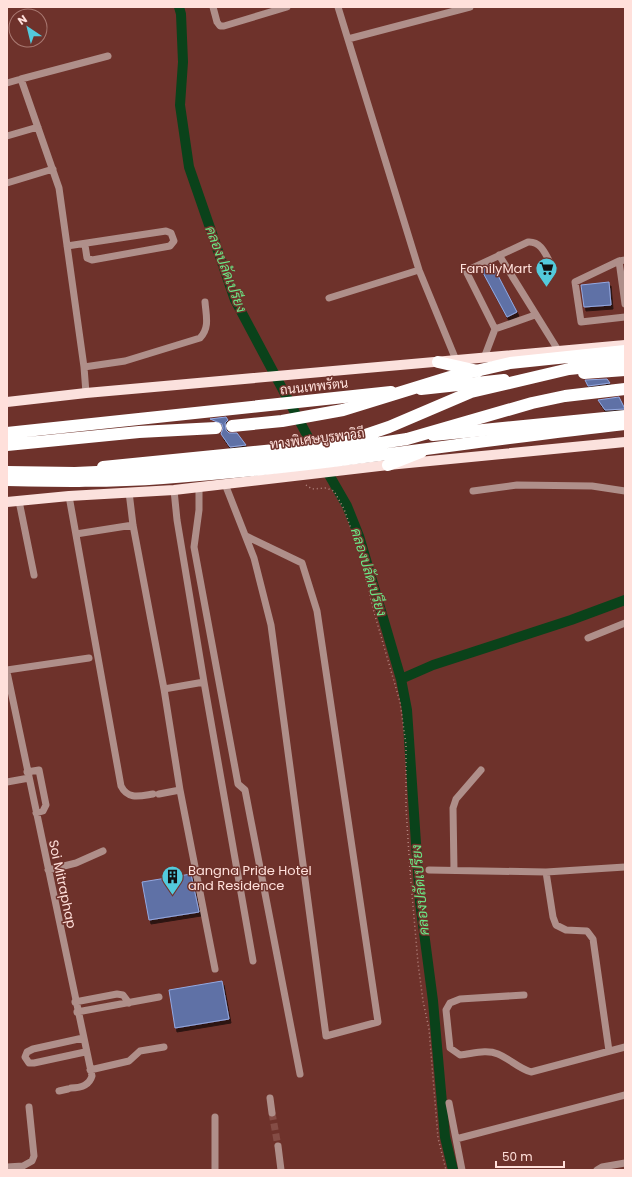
<svg xmlns="http://www.w3.org/2000/svg" width="632" height="1177" font-family="Poppins,Sarabun,sans-serif">
	<defs>
		<filter id="shadow"><feDropShadow dx="2" dy="4" stdDeviation="0" flood-color="#0009"/></filter>
	</defs>
	<rect width="100%" height="100%" fill="#6e322b"/>
	<g fill="none" stroke-linecap="round" stroke-linejoin="round">
		<path stroke="#0a421a" stroke-width="10" d="M179 7 181 14 183 62 180 105 189 167 235 300 316 452
			M324 466 347 506 359 536 401 679 407 710 420 902 433 1001 445 1137 453 1170
			M401 679 433 665 571 620 625 600"/>
	</g>
	<path fill="#5e71a6" stroke="#94a9e2" filter="url(#shadow)" d="M492 264 517 312 507 317 481 269Z
		M609 282 611 305 584 307 581 285Z
		M607 379 610 383 588 386 585 380Z
		M619 397 625 409 605 410 598 400Z
		M226 417 228 420 225 423 226 430 229 433H237L246 445 230 447 221 434 223 428 222 424 210 419Z
		M191 874 199 912 149 920 142 882Z
		M222 981 229 1019 175 1028 169 990Z"/>
	<g fill="none" stroke-linecap="round" stroke-linejoin="round">
		<path stroke="#844c45" stroke-width="7" stroke-dasharray="7 3.5" stroke-linecap="butt" d="M272 1113 278 1146"/>
		<path stroke="#b3857f" stroke-width="1.5" stroke-dasharray="1 3" stroke-linecap="butt" d="M306 485 312 489 326 488 334 491 344 509 359 551 374 612 400 702 406 745V808L410 871 418 963 423 1001 429 1029 438 1138 446 1170
			M410 871H422"/>
		<path stroke="#af8f8a" stroke-width="7" d="M213 7 217 22 220 26H224L287 7
			M338 7 419 270 456 360
			M348 39 470 7
			M21 79 108 56
			M7 83 21 79 59 188 84 367 86 393
			M7 136 38 127
			M7 183 53 169
			M67 246 166 231 171 233 174 241 170 246 92 260 87 258 85 245
			M499 255 558 350
			M625 260 619 261 625 304
			M619 261 575 282 581 322 625 317
			M329 298 419 270
			M495 329 535 315
			M484 358 495 329 466 271 528 242C542 241 546 256 552 266
			M84 367 125 361 200 338C210 328 206 315 205 302
			M225 484 254 558 271 625 326 1036 378 1022 317 611 302 563 246 536
			M199 487V510L194 547 238 784 245 790 300 1074
			M473 491 517 485 592 486 625 491
			M129 492 133 525 164 689
			M69 496 121 786C128 800 140 796 153 794
			M19 501 34 575
			M76 534 133 525
			M588 638 625 623
			M7 670 89 658
			M7 672 92 1076C89 1086 80 1088 71 1088
			M204 682 253 961
			M27 772 39 770 46 805 43 811 36 813
			M7 782 29 778
			M180 790 215 969
			M159 794 180 790 164 689 204 682 177 520 174 490
			M48 870 76 863 103 851
			M429 870 546 872 625 867
			M454 870 453 808 456 799 481 770
			M546 872 553 917 556 925 566 930 587 931 593 939 609 1051
			M524 995 460 999 450 1003 446 1010 450 1048 460 1055C472 1054 486 1049 498 1054 510 1059 518 1068 531 1072L625 1047
			M75 1002 117 994 123 995 129 1003
			M77 1012 159 997
			M83 1038 33 1049 27 1052 25 1057 29 1063H34L85 1052
			M90 1070 129 1061 140 1051 164 1047
			M59 1091 68 1089
			M270 1098 272 1113
			M449 1103 462 1170
			M215 1117V1170
			M456 1139 625 1095
			M278 1146 281 1170
			M7 1167 23 1166 32 1161 34 1156 29 1107
			M597 1170 602 1167 625 1163"/>
		<path stroke="#fbe1dd" stroke-width="10" d="M7 402 86 393 625 345
			M7 502 69 496 174 490 388 465 625 442"/>
		<path stroke="#fff" stroke-width="12" d="M438 362 478 371
			M584 373 625 370
			M421 389 504 380
			M7 433 391 392
			M433 435 625 416
			M7 445 139 432 216 428
			M388 465 421 452
			M103 467 345 443"/>
		<path stroke="#fff" stroke-width="12" d="M232 426 282 421 343 410 450 377 510 363 625 351
			M339 444 389 427 471 392 569 369 625 363
			M7 472 75 473 162 469 301 455 407 439 532 403 565 396 625 389
			M7 480C59 481 111 482 163 478 318 467 471 441 625 424"/>
	</g>
	<defs>
		<symbol id="supermarket-pin" viewBox="-11 -11 22 30"><path d="M0 17L-7.5 6A9.5 9.5 0 1 1 7.5 6Z" fill="#53cadc" stroke="#6e322b"/><path d="M-6-5.5h2.5l.6 2H6L4.5 2H-2.5L-4.4-4H-6ZM-1.5 3.2a1.3 1.3 0 1 0 .1 0ZM3 3.2a1.3 1.3 0 1 0 .1 0Z" fill="#111"/></symbol>
		<symbol id="building-pin" viewBox="-11 -11 22 30"><path d="M0 17L-7.5 6A9.5 9.5 0 1 1 7.5 6Z" fill="#53cadc" stroke="#6e322b"/><path d="M-4-6H4V6H1V3H-1V6H-4ZM-2.5-4.3h1.7v1.8h-1.7ZM.8-4.3h1.7v1.8H.8ZM-2.5-1h1.7V.8h-1.7ZM.8-1h1.7V.8H.8Z" fill="#111"/></symbol>
	</defs>
	<g fill-rule="evenodd">
		<use href="#supermarket-pin" x="534" y="256" width="25" height="34"/>
		<use href="#building-pin" x="160" y="864" width="25" height="34"/>
	</g>
	<g text-anchor="middle" stroke-width="3" stroke-linejoin="round" paint-order="stroke">
		<g font-size="13" fill="#ffe0db" stroke="#6e322b" text-anchor="end">
			<text x="532" y="273">FamilyMart</text>
			<text x="188" y="875" text-anchor="start">Bangna Pride Hotel<tspan x="188" dy="15">and Residence</tspan></text>
		</g>
		<g font-size="13" fill="#ffe0db" stroke="#6e322b">
			<text transform="translate(314 386) rotate(-6)" y="5">ถนนเทพรัตน</text>
			<text transform="translate(317 438) rotate(-7)" y="5">ทางพิเศษบูรพาวิถี</text>
			<text transform="translate(63 884) rotate(78)" y="5">Soi Mitraphap</text>
		</g>
		<g font-size="14" font-style="italic" fill="#6be886" stroke="#6e322b">
			<text transform="translate(226 269) rotate(69)" y="5">คลองปลัดเปรียง</text>
			<text transform="translate(369 572) rotate(73)" y="5">คลองปลัดเปรียง</text>
			<text transform="translate(420 890) rotate(-95)" y="5">คลองปลัดเปรียง</text>
		</g>
	</g>
	<rect width="632" height="1177" fill="none" stroke="#ffe0db" stroke-width="16"/>
	<g transform="translate(28 28) rotate(325)"><circle r="19" fill="#6e322b" stroke="#a87871"/>
	<path d="M0-3L7 15L0 10L-7 15Z" fill="#53cadc"/>
	<text y="-6" font-size="11" font-weight="bold" text-anchor="middle" fill="#ffe0db">N</text>
	</g>
	<path d="M496 1161v6h68v-6" fill="none" stroke="#ffe0db" stroke-width="2"/>
	<text x="502" y="1161" font-size="12" fill="#ffe0db" stroke="#6e322b" stroke-width="3" paint-order="stroke">50 m</text>
</svg>
